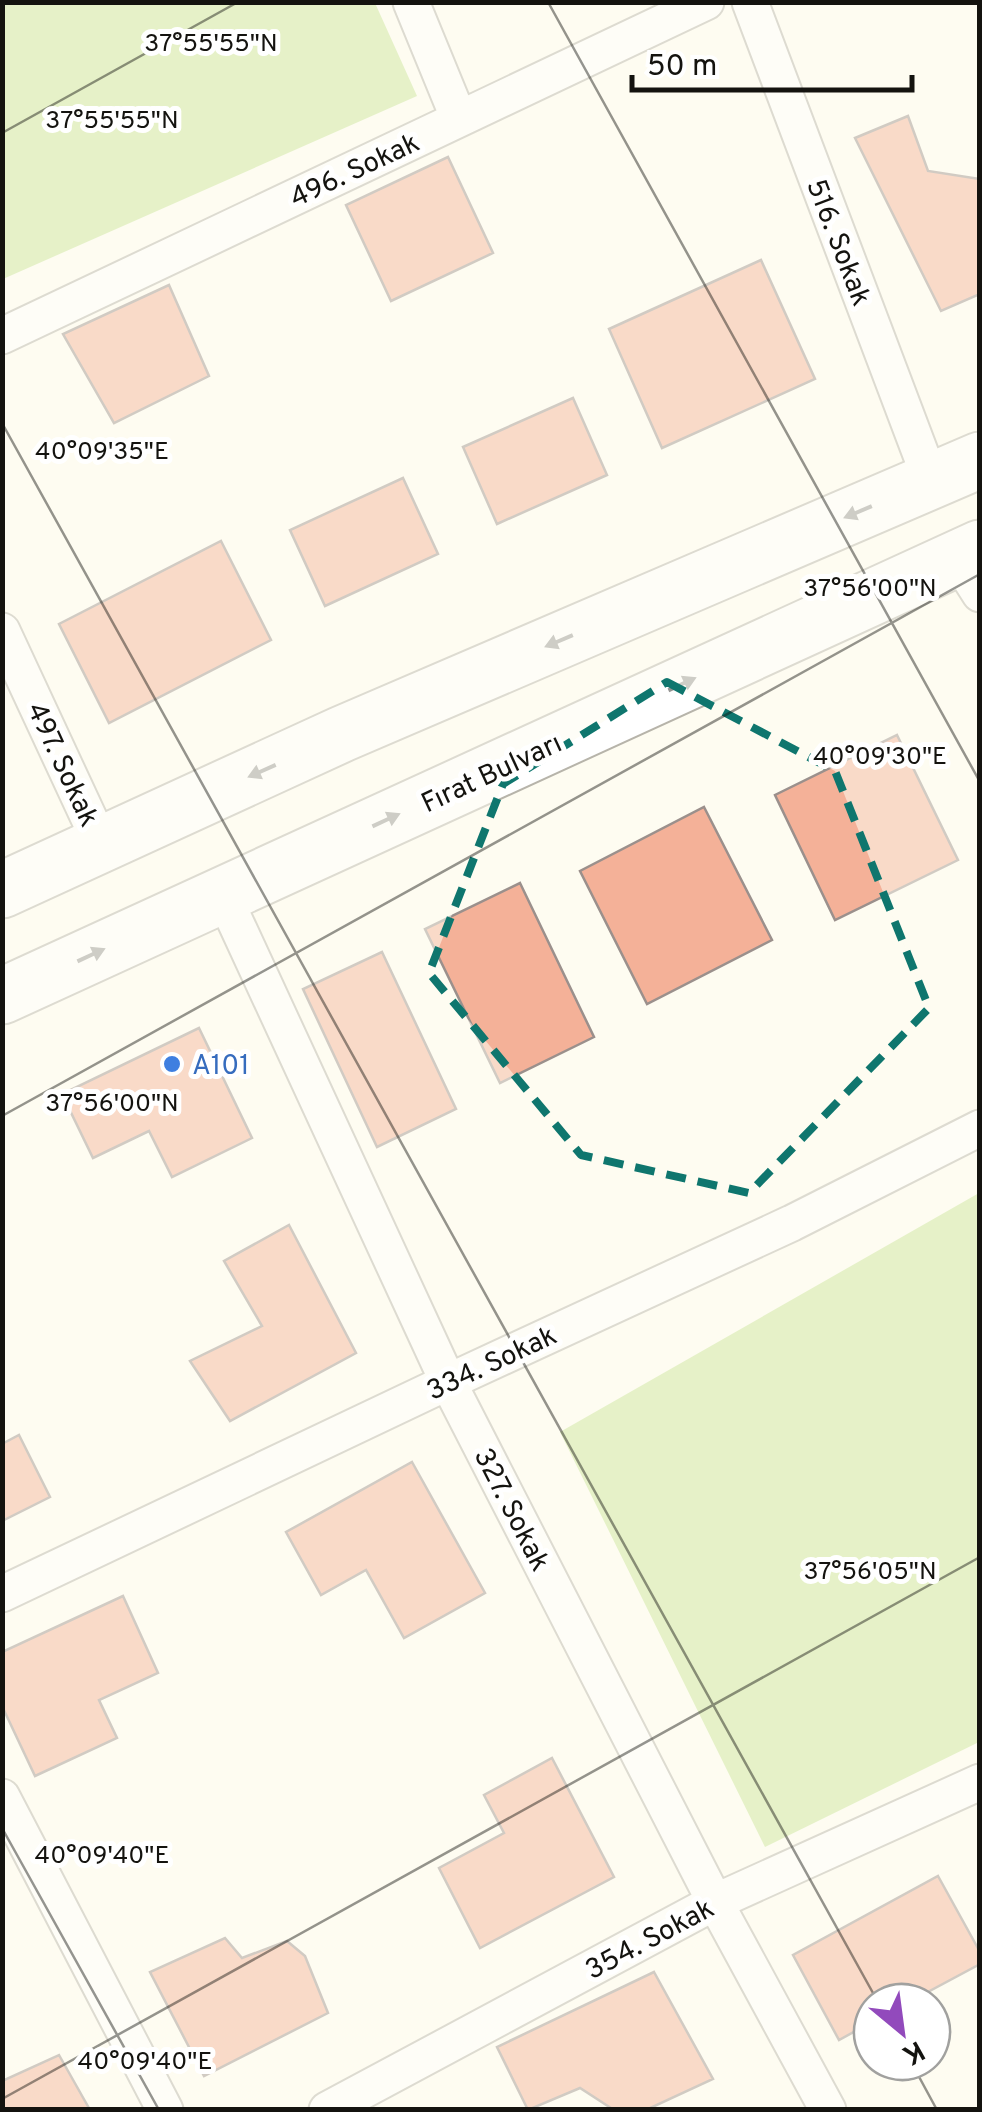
<svg xmlns="http://www.w3.org/2000/svg" width="982" height="2112" font-family="Overpass,sans-serif">
	<rect width="100%" height="100%" fill="#fefcf1"/>
	<path fill="#c9e597" d="M3 2 375 3 417 96 3 279Z
		M979 1193V1742L765 1847 560 1432Z"/>
	<path fill="#f4b198" stroke="#9b908c" stroke-width="2.5" d="M908 116 928 171 980 179V294L941 311 855 138Z
		M448 157 493 253 391 301 346 205Z
		M761 260 815 379 662 448 609 329Z
		M169 285 209 376 114 423 63 334Z
		M573 398 607 475 497 524 463 447Z
		M403 478 438 554 325 606 290 530Z
		M221 541 271 640 109 723 59 624Z
		M897 735 958 860 835 920 775 795Z
		M704 807 772 940 647 1004 580 871Z
		M520 883 594 1037 500 1083 425 929Z
		M382 952 456 1109 377 1147 303 989Z
		M199 1028 252 1138 172 1177 149 1131 93 1158 62 1094Z
		M289 1225 356 1353 230 1421 190 1361 262 1326 224 1261Z
		M19 1435 50 1497 2 1521V1444Z
		M412 1462 485 1593 404 1638 366 1570 321 1595 286 1532Z
		M123 1596 158 1673 99 1700 117 1738 35 1776 2 1706V1652Z
		M552 1758 614 1877 480 1948 439 1868 504 1833 484 1795Z
		M938 1876 980 1952V1964L909 2002H872V2022L839 2040 793 1955Z
		M225 1938 242 1958 287 1941 305 1956 328 2013 204 2076 150 1972Z
		M654 1972 713 2079 646 2110H614L580 2088 528 2110 497 2047Z
		M59 2055 90 2110H2V2081Z"/>
	<g fill="none" stroke-linecap="round" stroke-linejoin="round">
		<defs>
			<path id="street" d="M411 2 459 119
				M750 2 931 481
				M2 336 706 2
				M957 558 980 594
				M2 631 101 844
				M223 895 448 1382 715 1902 828 2110
				M2 1594 448 1382 792 1223 980 1128
				M2 1797 165 2110
				M327 2110 715 1902 980 1782"/>
			<path id="primary" d="M2 890 342 734 980 460
				M2 996 980 548"/>
		</defs>
		<use href="#street" stroke="#b7b4aa" stroke-width="39"/>
		<use href="#primary" stroke="#b7b4aa" stroke-width="59"/>
		<use href="#street" stroke="#fff" stroke-width="35"/>
		<use href="#primary" stroke="#fff" stroke-width="55"/>
	</g>
	<defs><path id="oneway-solid" d="M-6-.8H1V-3.2L6.5 0L1 3.2V.8H-6Z" transform="scale(2.5)"/></defs>
	<g fill="#959593">
		<use href="#oneway-solid" transform="translate(858 512) rotate(157)"/>
		<use href="#oneway-solid" transform="translate(559 641) rotate(157)"/>
		<use href="#oneway-solid" transform="translate(682 684) rotate(-25)"/>
		<use href="#oneway-solid" transform="translate(262 771) rotate(156)"/>
		<use href="#oneway-solid" transform="translate(386 820) rotate(-25)"/>
		<use href="#oneway-solid" transform="translate(91 955) rotate(-25)"/>
	</g>
	<path d="M0 0H982V2112H0ZM667 682 835 771 929 1008 749 1193 581 1155 429 973 503 784Z" fill="#fefcf1" fill-opacity=".55" fill-rule="evenodd"/>
	<path fill="none" stroke="#0f766e" stroke-width="8" stroke-dasharray="20 12" stroke-linejoin="round" d="M667 682 835 771 929 1008 749 1193 581 1155 429 973 503 784Z"/>
	<path fill="none" stroke="#14130f" stroke-width="2.5" stroke-opacity="0.45" d="M548 2 980 782M2 133 238 2M2 423 878 2002M2 1116 980 574M2 1828 159 2110M911 2062 937 2110M2 2099 980 1557"/>
	<circle fill="#3f7fe0" stroke="#fff" stroke-width="4" cx="172" cy="1064" r="10"/>
	<g text-anchor="middle" stroke-width="10" stroke-linejoin="round" paint-order="stroke">
		<g font-size="28" fill="#14130f" stroke="#fff">
			<text transform="translate(354 169) rotate(-25)" y="10">496. Sokak</text>
			<text transform="translate(840 242) rotate(69)" y="10">516. Sokak</text>
			<text transform="translate(64 764) rotate(65)" y="10">497. Sokak</text>
			<text transform="translate(491 772) rotate(-25)" y="10">Fırat Bulvarı</text>
			<text transform="translate(491 1362) rotate(-25)" y="10">334. Sokak</text>
			<text transform="translate(513 1509) rotate(63)" y="10">327. Sokak</text>
			<text transform="translate(649 1938) rotate(-28)" y="10">354. Sokak</text>
		</g>
		<g font-size="28" fill="#366cbe" stroke="#fff" text-anchor="start">
			<text x="192" y="1074">A101</text>
		</g>
	</g>
	<g font-size="25" text-anchor="middle" fill="#14130f" stroke="#fff" stroke-width="10" stroke-linejoin="round" paint-order="stroke">
		<text x="211" y="51">37°55'55"N</text>
		<text x="112" y="128">37°55'55"N</text>
		<text x="102" y="459">40°09'35"E</text>
		<text x="870" y="596">37°56'00"N</text>
		<text x="880" y="764">40°09'30"E</text>
		<text x="112" y="1111">37°56'00"N</text>
		<text x="870" y="1579">37°56'05"N</text>
		<text x="102" y="1863">40°09'40"E</text>
		<text x="145" y="2069">40°09'40"E</text>
	</g>
	<rect width="982" height="2112" fill="none" stroke="#14130f" stroke-width="10"/>
	<g transform="translate(902 2032) rotate(151)"><circle r="48" fill="#ffffff" stroke="#a1a19f" stroke-width="2.5"/>
	<path d="M0-8L18 38L0 25L-18 38Z" fill="#924abc"/>
	<text y="-15" font-size="28" font-weight="bold" text-anchor="middle" fill="#14130f">K</text>
	</g>
	<path d="M632 75v15h280v-15" fill="none" stroke="#14130f" stroke-width="5"/>
	<text x="647" y="75" font-size="30" fill="#14130f" stroke="#ffffff" stroke-width="8" paint-order="stroke">50 m</text>
</svg>
